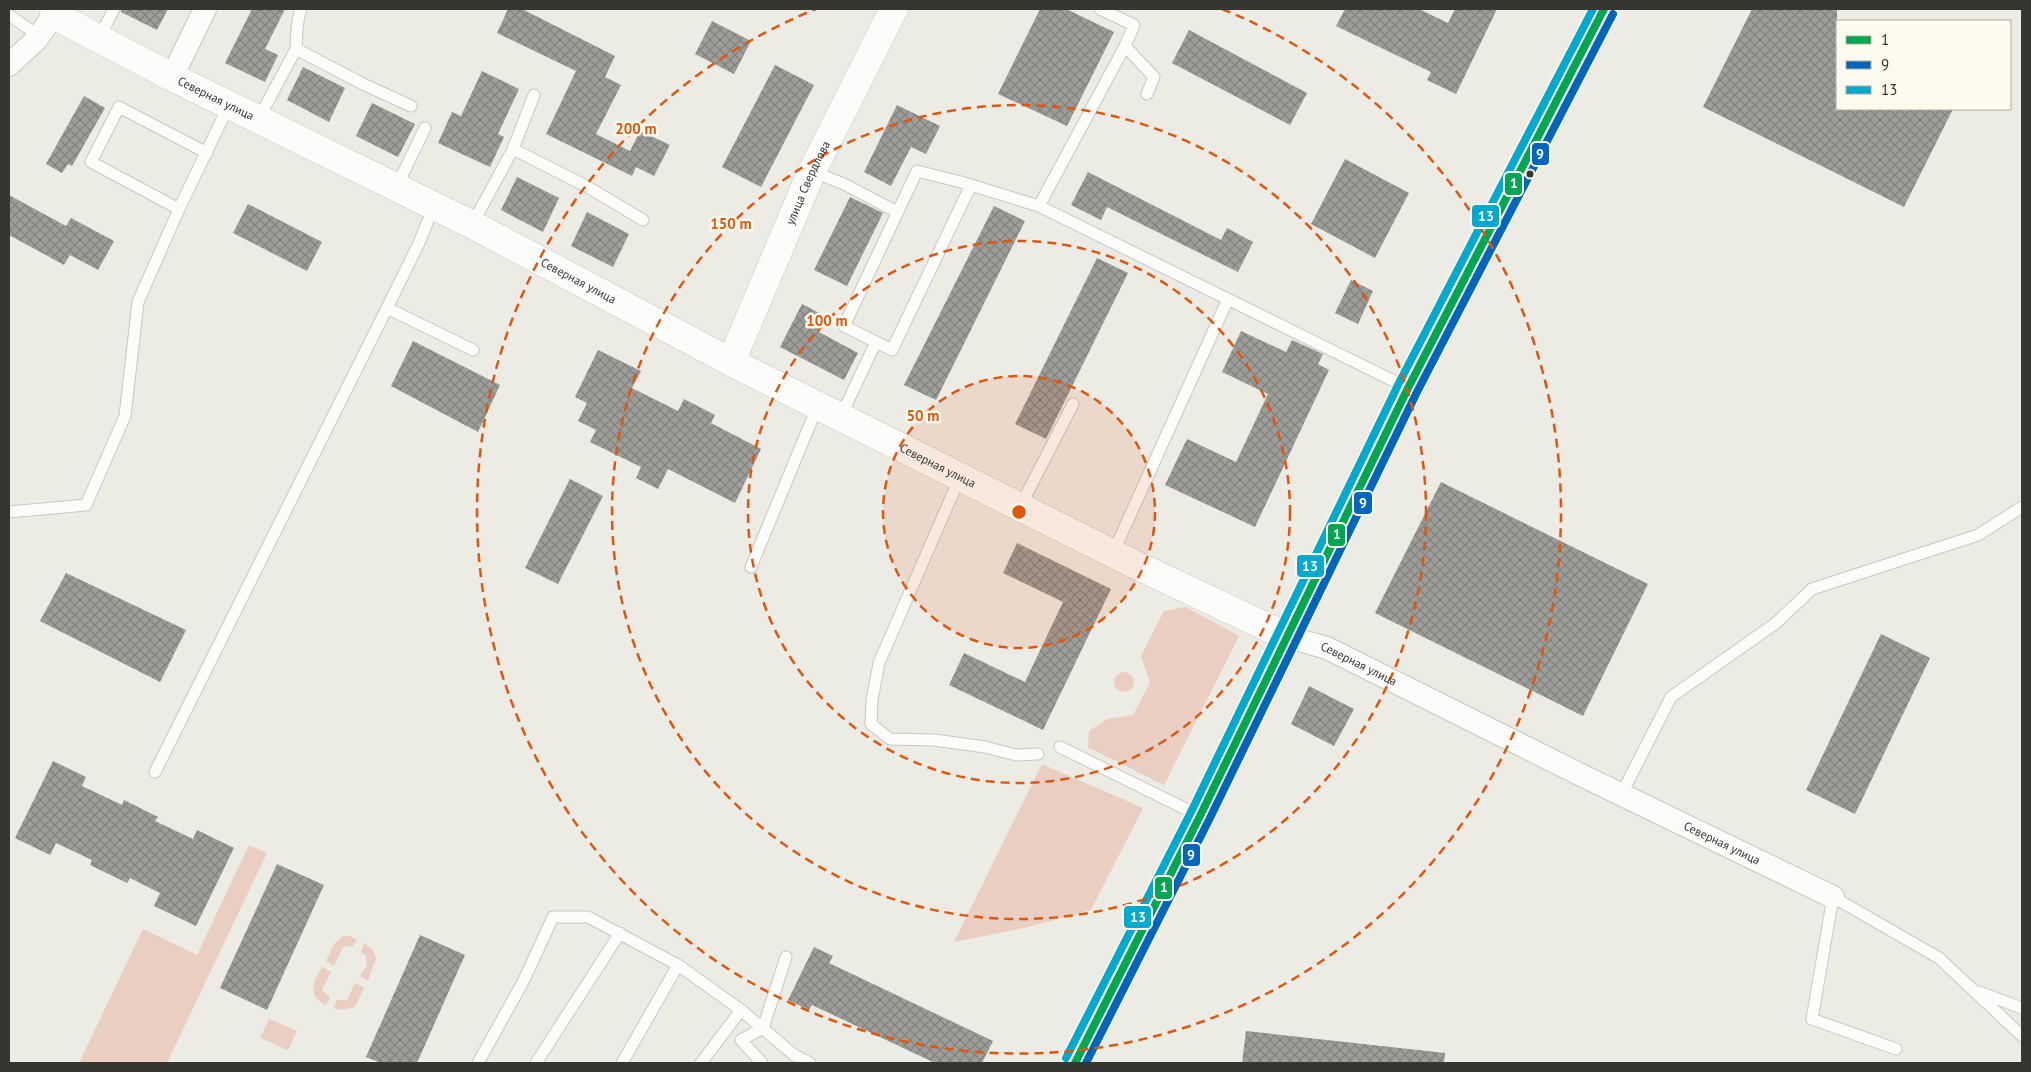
<svg xmlns="http://www.w3.org/2000/svg" width="2031" height="1072" font-family="'PT Sans',sans-serif">
	<defs>
		<pattern id="building-cross-hatch" width="8" height="8" patternUnits="userSpaceOnUse" patternTransform="scale(1.25)"><rect width="8" height="8" fill="#9d9d99"/><path d="M0 0l8 8M0 8l8-8" fill="none" stroke="#81817d"/></pattern>
	</defs>
	<rect width="100%" height="100%" fill="#ecebe4"/>
	<path fill="#eacec1" d="M1186 607 1239 636 1164 785 1088 747 1089 731 1107 719 1133 715 1150 683 1141 656 1164 611Z
		M1114 682a10 10 0 1 1 20 0a10 10 0 1 1-20 0Z
		M1042 764 1143 808 1091 910 1024 928 954 942Z
		M249 845 267 853 167 1063H79L143 929 197 955Z
		M343 936H351L357 940 353 946 343 947 334 966 326 961 334 944Z
		M364 943 373 950 376 958 368 981 360 976 367 965 366 956 361 952Z
		M322 967 331 972 322 990 330 997 326 1005C306 995 313 983 322 967Z
		M355 983 364 988 355 1007 341 1010 334 1008 337 1000H347Z
		M269 1019 297 1031 288 1050 260 1038Z"/>
	<path fill="url(#building-cross-hatch)" d="M121 9H168L157 30 121 12Z
		M252 9H285L265 49 278 55 265 82 225 63Z
		M508 9H522L615 56 605 77 621 85 596 134 630 151 640 131 670 145 654 176 636 167 632 176 546 134 576 71 497 33Z
		M1040 9H1066L1114 32 1067 126 998 94Z
		M1345 9H1419L1448 23 1455 9H1497L1456 94 1427 80 1431 72 1336 26Z
		M1752 9H1837V109H1953L1904 207 1703 107Z
		M712 21 751 41 734 74 695 54Z
		M1189 30 1307 93 1290 125 1172 63Z
		M775 65 814 85 761 187 722 167Z
		M303 67 345 88 329 122 287 100Z
		M482 71 519 89 498 134 504 137 490 167 438 143 452 112 461 116Z
		M84 96 105 108 72 166 68 164 62 173 46 164Z
		M372 103 415 124 398 157 356 136Z
		M897 105 940 126 926 154 911 147 891 186 864 172Z
		M1345 159 1409 193 1375 258 1311 224Z
		M1088 172 1221 240 1227 228 1253 242 1238 272 1107 207 1101 220 1071 205Z
		M517 177 559 198 543 232 501 210Z
		M9 195 66 226 71 218 114 241 98 270 70 255 64 265 9 235Z
		M850 197 883 213 847 286 814 270Z
		M248 204 322 242 307 271 233 233Z
		M994 206 1025 221 936 400 904 385Z
		M587 212 629 234 613 267 571 246Z
		M1097 258 1128 273 1046 439 1015 424Z
		M1351 280 1373 291 1358 324 1335 313Z
		M802 304 827 317 819 332 858 353 844 380 780 347Z
		M1241 331 1286 352 1292 340 1323 354 1318 364 1329 370 1255 527 1165 485 1187 439 1236 462 1268 394 1222 372Z
		M413 341 500 385 478 432 391 386Z
		M598 350 641 371 632 388 678 411 684 399 715 415 711 423 761 449 735 503 668 469 658 489 636 478 641 467 590 442 596 430 578 421 587 403 575 397Z
		M570 479 603 496 558 584 525 568Z
		M1441 482 1648 584 1583 716 1375 613Z
		M1017 543 1111 589 1043 730 949 685 964 653 1025 682 1063 602 1003 573Z
		M66 573 186 630 160 682 40 621Z
		M1881 634 1930 658 1855 814 1806 790Z
		M1309 686 1354 709 1334 746 1291 724Z
		M53 761 86 777 82 786 122 805 124 800 158 817 155 821 193 839 197 830 234 848 196 926 154 906 160 893 130 878 127 883 90 865 92 860 56 843 50 855 15 838Z
		M277 864 324 885 267 1010 220 988Z
		M420 935 465 955 417 1063H381L366 1057Z
		M814 947 833 956 829 963 993 1041 982 1063H935L812 1005 809 1010 788 1000Z
		M1246 1031 1445 1053 1444 1063H1242Z"/>
	<g fill="none" stroke-linecap="round" stroke-linejoin="round">
		<defs>
			<path id="lane" d="M1100 9 1134 25 1125 46
				M9 15 39 36
				M99 38 114 9
				M296 49C297 35 296 21 301 9
				M258 120 296 49 365 85 411 106
				M513 149 586 186 643 220
				M812 171 846 185 897 212
				M396 188 425 128
				M1039 206 1125 46 1154 77 1147 94
				M179 209 91 162 119 107 207 153
				M473 225 479 212 513 149 534 95
				M387 308 473 350
				M876 342 892 350 971 185
				M841 416 876 342 844 326 917 171 961 182 1039 206 1408 388
				M960 477 879 663 872 700 871 724 890 739 934 740 985 747 1016 755 1038 754
				M1020 507 1073 404
				M9 512 86 505 125 416 138 302 179 209 229 105
				M1113 553 1228 299
				M751 567 818 405
				M1060 747 1200 816
				M155 772 387 308 419 243 434 206
				M1621 795 1671 697 1776 623 1812 589 1978 535 2022 507
				M1979 992 2022 1008
				M1896 1049 1812 1019 1833 897 1939 958 2022 1036
				M478 1063 524 980 553 917H588L678 965 741 1010 794 1055 810 1063
				M536 1063 620 933
				M622 1063 678 965
				M701 1063 741 1010
				M762 1063 741 1040 763 1028 786 957"/>
			<g id="street">
				<path d="M9 65 36 40 54 15"/>
				<path d="M172 77 205 9"/>
				<path id="s1" d="M1288 637 1327 648 1581 775 1833 897"/>
			</g>
			<g id="secondary">
				<path id="s2" d="M54 15 172 77 473 225 731 362 1020 507 1136 565 1288 637"/>
				<path id="s3" d="M731 362 812 171 894 9"/>
			</g>
		</defs>
		<use href="#lane" stroke="#c8c7c1" stroke-width="13"/>
		<use href="#street" stroke="#c8c7c1" stroke-width="24"/>
		<use href="#secondary" stroke="#c8c7c1" stroke-width="29"/>
		<use href="#lane" stroke="#fcfcfb" stroke-width="11"/>
		<use href="#street" stroke="#fcfcfb" stroke-width="22"/>
		<use href="#secondary" stroke="#fcfcfb" stroke-width="28"/>
		<defs>
			<path id="bus-1" d="M1075 1063 1200 816 1408 388 1604 9"/>
			<path id="bus-2" d="M1086 1063 1209 820 1417 392 1613 14"/>
			<path id="bus-3" d="M1066 1058 1191 812 1399 383 1593 9"/>
		</defs>
		<use href="#bus-1" stroke="#fefaed" stroke-width="11"/>
		<use href="#bus-2" stroke="#fefaed" stroke-width="11"/>
		<use href="#bus-3" stroke="#fefaed" stroke-width="11"/>
		<use href="#bus-1" stroke="#00a651" stroke-width="8"/>
		<use href="#bus-2" stroke="#0065bd" stroke-width="8"/>
		<use href="#bus-3" stroke="#00a9ce" stroke-width="8"/>
	</g>
	<circle cx="1019" cy="512" r="136" fill="#df570e" fill-opacity=".12"/>
	<g fill="none" stroke="#df570e" stroke-width="2.5" stroke-dasharray="9 6">
		<circle cx="1019" cy="512" r="136"/>
		<circle cx="1019" cy="512" r="271"/>
		<circle cx="1019" cy="512" r="407"/>
		<path d="M1222 9A542 542 0 1 1 816 9"/>
	</g>
	<circle fill="#363530" stroke="#fefaed" stroke-width="2" cx="1530" cy="174" r="4.5"/>
	<g text-anchor="middle" stroke-width="5" stroke-linejoin="round" paint-order="stroke">
		<g font-size="12" fill="#363530" stroke="#fefaed">
			<text dy="4" stroke="none"><textPath href="#s2" startOffset="182">Северная улица</textPath></text>
			<text dy="4" stroke="none"><textPath href="#s3" startOffset="195">улица Свердлова</textPath></text>
			<text dy="4" stroke="none"><textPath href="#s2" startOffset="588">Северная улица</textPath></text>
			<text dy="4" stroke="none"><textPath href="#s2" startOffset="992">Северная улица</textPath></text>
			<text dy="4" stroke="none"><textPath href="#s1" startOffset="76">Северная улица</textPath></text>
			<text dy="4" stroke="none"><textPath href="#s1" startOffset="481">Северная улица</textPath></text>
		</g>
	</g>
	<circle cx="1019" cy="512" r="8" fill="#df570e" stroke="#fefaed" stroke-width="2.5"/>
	<g font-size="15" text-anchor="middle" font-weight="bold" fill="#df570e" stroke="#fefaed" stroke-width="5" stroke-linejoin="round" paint-order="stroke">
		<text x="636" y="134">200 m</text>
		<text x="731" y="229">150 m</text>
		<text x="827" y="326">100 m</text>
		<text x="923" y="421">50 m</text>
	</g>
	<g stroke="#fefaed" stroke-width="2">
		<rect x="1531" y="142" width="19" height="24" rx="5" fill="#0065bd"/>
		<rect x="1504" y="172" width="19" height="24" rx="5" fill="#00a651"/>
		<rect x="1471" y="204" width="29" height="24" rx="5" fill="#00a9ce"/>
		<rect x="1353" y="491" width="20" height="24" rx="5" fill="#0065bd"/>
		<rect x="1327" y="523" width="19" height="24" rx="5" fill="#00a651"/>
		<rect x="1296" y="554" width="29" height="24" rx="5" fill="#00a9ce"/>
		<rect x="1182" y="843" width="19" height="24" rx="5" fill="#0065bd"/>
		<rect x="1154" y="876" width="19" height="24" rx="5" fill="#00a651"/>
		<rect x="1123" y="905" width="29" height="24" rx="5" fill="#00a9ce"/>
	</g>
	<g font-size="14" text-anchor="middle" font-weight="bold" fill="#fff">
		<text x="1540" y="159">9</text>
		<text x="1514" y="188">1</text>
		<text x="1486" y="221">13</text>
		<text x="1363" y="508">9</text>
		<text x="1337" y="539">1</text>
		<text x="1310" y="571">13</text>
		<text x="1191" y="860">9</text>
		<text x="1164" y="892">1</text>
		<text x="1138" y="922">13</text>
	</g>
	<rect width="2031" height="1072" fill="none" stroke="#363530" stroke-width="20"/>
	<rect x="1836" y="20" width="175" height="90" fill="#fefaed" stroke="#aeaba1"/>
	<rect x="1846" y="36" width="25" height="8" fill="#00a651" stroke="#aeaba1"/>
	<text x="1881" y="45" font-size="15" fill="#363530">1</text>
	<rect x="1846" y="61" width="25" height="8" fill="#0065bd" stroke="#aeaba1"/>
	<text x="1881" y="70" font-size="15" fill="#363530">9</text>
	<rect x="1846" y="86" width="25" height="8" fill="#00a9ce" stroke="#aeaba1"/>
	<text x="1881" y="95" font-size="15" fill="#363530">13</text>
</svg>
